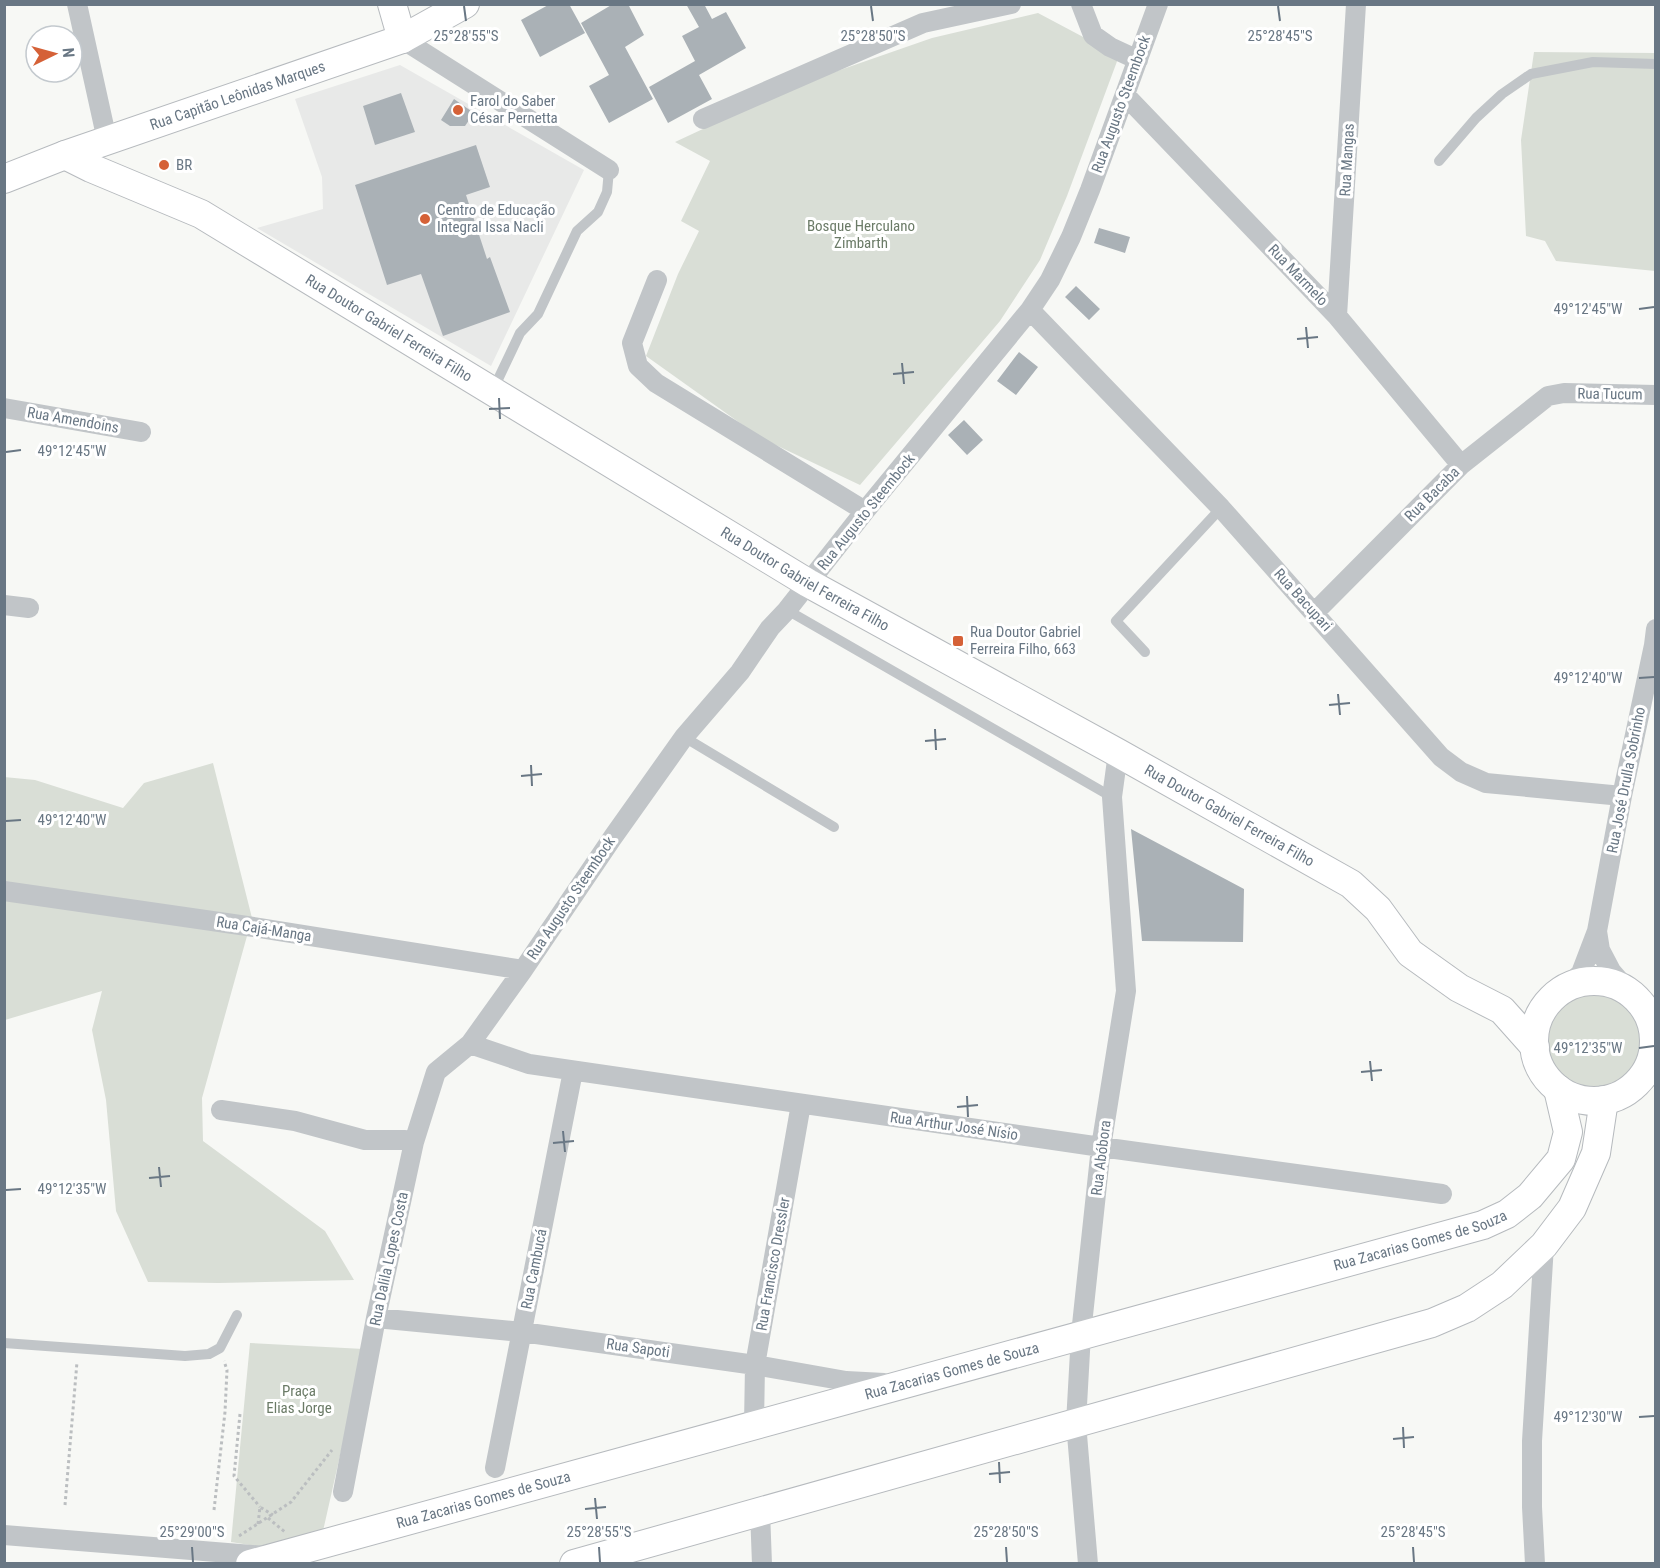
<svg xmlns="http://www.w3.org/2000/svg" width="1660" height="1568" font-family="'Roboto Condensed',sans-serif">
	<rect width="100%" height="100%" fill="#f7f8f5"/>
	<path fill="#e8e9e8" d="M400 65 584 170 491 366 257 228 323 209 322 177 295 99Z"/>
	<path fill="#d9ded6" d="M1038 13 1119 56 1067 196 1040 260 1000 321 860 485 761 438 646 356 678 274 699 231 681 221 710 161 675 142 797 85 932 38Z
		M1534 52 1655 53V271L1556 261 1545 241 1526 236 1521 140Z
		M213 763 252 918 202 1098 203 1141 325 1231 354 1280 218 1283 148 1282 116 1211 106 1100 92 1030 102 991 5 1020 4 777 35 780 123 808 144 783Z
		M1546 1041a49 49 0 1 1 98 0a49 49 0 1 1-98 0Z
		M250 1343 364 1349 323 1531 275 1549 231 1542Z"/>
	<path fill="#aab1b6" d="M550 4H569L585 33 540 57 521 20Z
		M613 4H628L644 35 625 47 653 99 609 123 589 86 609 75 581 23Z
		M686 4H704L712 19 726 12 746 48 699 75 712 99 668 123 649 87 695 61 682 36 699 27Z
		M401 93 415 132 375 145 363 106Z
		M454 99 474 113 465 126H450L441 120Z
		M476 145 490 187 466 195 487 259 490 257 510 312 443 336 421 274 387 285 355 185Z
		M1099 228 1130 237 1125 253 1094 243Z
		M1076 286 1100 309 1089 320 1065 297Z
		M1019 352 1038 367 1016 395 997 381Z
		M964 420 983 440 967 455 948 435Z
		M1131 829 1244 889 1243 942 1142 941Z"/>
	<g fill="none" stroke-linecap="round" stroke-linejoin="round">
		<defs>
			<g id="secondary">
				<path d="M392 4 402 39"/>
				<path id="s1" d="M65 155 91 168 201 214 808 583 1118 753 1351 884 1378 909 1410 953 1459 988 1502 1010 1535 1047"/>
				<path id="s2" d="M4 179 65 155 402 39 465 4"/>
				<circle cx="1594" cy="1041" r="60"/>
				<path id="s3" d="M250 1564 1483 1225 1507 1214 1530 1196 1561 1159 1568 1132 1558 1089"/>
				<path d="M574 1564 1432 1323 1467 1308 1502 1285 1544 1245 1572 1208 1596 1153 1604 1100"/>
			</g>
		</defs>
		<use href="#secondary" stroke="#b6babe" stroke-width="30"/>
		<path stroke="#bbbec0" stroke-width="3" stroke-dasharray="3 3" stroke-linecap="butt" d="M240 1414 234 1476 260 1507
			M65 1505 77 1362
			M214 1510 225 1412 227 1370 224 1361
			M268 1518 285 1532
			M258 1524 260 1507 273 1515
			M239 1536 291 1502 332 1450"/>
		<path stroke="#c1c5c8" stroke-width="10" d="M1439 161 1476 118 1502 94 1531 74 1593 62 1656 64
			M493 390 520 333 538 314 577 231 598 212 607 192 609 170
			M787 610 1112 797
			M1145 652 1116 621 1221 508
			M684 737 834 827
			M4 1343 185 1356 209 1354 220 1348 237 1315"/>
		<path stroke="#c1c5c8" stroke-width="20" d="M77 4 107 140
			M1081 4 1093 35 1110 47 1138 60
			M402 39 609 170
			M1125 95 1337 316 1461 465
			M703 119 923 23 1011 4
			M657 280 632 343 638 366 656 383 865 511
			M1030 310 1221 508 1441 757 1461 772 1486 783 1622 796
			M1337 316 1356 4
			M4 408 141 432
			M4 605 29 608
			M1314 613 1461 465 1548 396 1564 393 1656 395
			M4 891 247 926 523 970
			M1597 931 1600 950 1611 971 1631 994
			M1565 989 1581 973 1597 931 1622 796 1654 645 1656 629
			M470 1044 529 1064 1101 1147 1442 1194
			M221 1110 295 1121 365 1140H405L414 1142
			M376 1318 522 1332 755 1365 846 1381 884 1383
			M754 1425 755 1365 801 1104
			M495 1468 573 1071
			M343 1492 376 1318 414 1142 436 1072 470 1044 523 970 613 837 684 737 740 672 770 628 787 610 865 511 1030 310 1050 280 1071 237 1090 190 1158 4
			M760 1511 762 1564
			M4 1535 265 1556
			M1088 1564 1076 1423 1081 1334 1101 1147 1126 991 1112 797 1118 753
			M1535 1564 1532 1507V1441L1544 1245"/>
		<use href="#secondary" stroke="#fff" stroke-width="28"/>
	</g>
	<path fill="none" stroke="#697784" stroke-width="2" d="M464 6 466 21M871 6 873 21M1278 6 1280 21M1639 309 1654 307M1306 327 1308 348M1297 339 1318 337M902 363 904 384M893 374 914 372M499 398 500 419M489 409 510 408M6 452 21 450M1639 678 1654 677M1338 694 1340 715M1329 705 1350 703M935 729 936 750M925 741 946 739M531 765 532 786M521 776 542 774M6 821 21 820M1639 1048 1654 1046M1370 1061 1372 1081M1361 1072 1382 1070M967 1096 968 1117M957 1107 978 1105M563 1131 565 1152M553 1143 574 1141M159 1167 161 1187M149 1178 170 1176M6 1190 21 1189M1639 1417 1654 1416M1403 1427 1404 1448M1393 1439 1414 1437M999 1462 1000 1483M989 1474 1010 1472M595 1498 597 1519M585 1509 606 1507M192 1547 193 1562M599 1547 600 1562M1006 1547 1007 1562M1413 1547 1414 1562"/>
	<g fill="#d56137" stroke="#fff" stroke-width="2">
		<circle cx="458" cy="110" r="6"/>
		<circle cx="164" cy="165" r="6"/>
		<circle cx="425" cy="219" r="6"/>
		<rect x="952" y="635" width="12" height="12" rx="3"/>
	</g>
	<g text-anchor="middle" stroke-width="6" stroke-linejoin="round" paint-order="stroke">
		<g font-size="15" fill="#697784" stroke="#fff">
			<text dy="5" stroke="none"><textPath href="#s2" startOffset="248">Rua Capitão Leônidas Marques</textPath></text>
			<text transform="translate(1121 104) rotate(-70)" y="5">Rua Augusto Steembock</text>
			<text transform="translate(1347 160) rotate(-87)" y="5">Rua Mangas</text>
			<text transform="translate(1298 275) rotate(46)" y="5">Rua Marmelo</text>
			<text dy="5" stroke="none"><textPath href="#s1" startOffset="368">Rua Doutor Gabriel Ferreira Filho</textPath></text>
			<text transform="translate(1610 394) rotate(1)" y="5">Rua Tucum</text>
			<text transform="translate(73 420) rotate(10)" y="5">Rua Amendoins</text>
			<text transform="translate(1432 494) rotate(-45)" y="5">Rua Bacaba</text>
			<text transform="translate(866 512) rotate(-51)" y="5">Rua Augusto Steembock</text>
			<text dy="5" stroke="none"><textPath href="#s1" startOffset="854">Rua Doutor Gabriel Ferreira Filho</textPath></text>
			<text transform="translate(1303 600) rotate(48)" y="5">Rua Bacupari</text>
			<text transform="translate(1626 780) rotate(-79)" y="5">Rua José Drulla Sobrinho</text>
			<text dy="5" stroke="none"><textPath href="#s1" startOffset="1340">Rua Doutor Gabriel Ferreira Filho</textPath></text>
			<text transform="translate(571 898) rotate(-56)" y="5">Rua Augusto Steembock</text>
			<text transform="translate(264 929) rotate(9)" y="5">Rua Cajá-Manga</text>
			<text transform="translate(954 1126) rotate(8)" y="5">Rua Arthur José Nísio</text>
			<text transform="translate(1101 1158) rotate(-83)" y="5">Rua Abóbora</text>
			<text dy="5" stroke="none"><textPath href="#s3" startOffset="1214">Rua Zacarias Gomes de Souza</textPath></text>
			<text transform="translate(389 1259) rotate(-78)" y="5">Rua Dalila Lopes Costa</text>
			<text transform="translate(773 1264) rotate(-80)" y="5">Rua Francisco Dressler</text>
			<text transform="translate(534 1269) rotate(-79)" y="5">Rua Cambucá</text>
			<text transform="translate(638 1348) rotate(8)" y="5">Rua Sapoti</text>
			<text dy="5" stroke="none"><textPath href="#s3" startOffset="728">Rua Zacarias Gomes de Souza</textPath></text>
			<text dy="5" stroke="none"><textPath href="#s3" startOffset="242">Rua Zacarias Gomes de Souza</textPath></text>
		</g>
		<g font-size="15" fill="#697784" stroke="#fff" text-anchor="start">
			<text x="470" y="106">Farol do Saber<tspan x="470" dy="17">César Pernetta</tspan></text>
			<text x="176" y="170">BR</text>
			<text x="437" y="215">Centro de Educação<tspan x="437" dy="17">Integral Issa Nacli</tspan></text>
			<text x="970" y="637">Rua Doutor Gabriel<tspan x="970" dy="17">Ferreira Filho, 663</tspan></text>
		</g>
		<g font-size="15" fill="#6b7b67" stroke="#fff">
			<text x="861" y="231">Bosque Herculano<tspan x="861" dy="17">Zimbarth</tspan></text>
			<text x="299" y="1396">Praça<tspan x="299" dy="17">Elias Jorge</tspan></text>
		</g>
	</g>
	<g font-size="15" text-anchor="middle" fill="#697784" stroke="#fff" stroke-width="6" stroke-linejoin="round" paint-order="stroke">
		<text x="466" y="41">25°28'55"S</text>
		<text x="873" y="41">25°28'50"S</text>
		<text x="1280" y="41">25°28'45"S</text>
		<text x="1588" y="314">49°12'45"W</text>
		<text x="72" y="456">49°12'45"W</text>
		<text x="1588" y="683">49°12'40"W</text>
		<text x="72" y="825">49°12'40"W</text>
		<text x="1588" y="1053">49°12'35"W</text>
		<text x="72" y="1194">49°12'35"W</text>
		<text x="1588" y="1422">49°12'30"W</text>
		<text x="192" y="1537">25°29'00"S</text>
		<text x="599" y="1537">25°28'55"S</text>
		<text x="1006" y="1537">25°28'50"S</text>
		<text x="1413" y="1537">25°28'45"S</text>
	</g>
	<rect width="1660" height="1568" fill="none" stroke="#697784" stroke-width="12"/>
	<g transform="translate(54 54) rotate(85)"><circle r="28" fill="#ffffff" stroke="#c3c9ce" stroke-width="1.5"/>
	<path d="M0-4.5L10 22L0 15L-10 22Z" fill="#d56137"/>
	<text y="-9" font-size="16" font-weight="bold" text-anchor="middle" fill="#697784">N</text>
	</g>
</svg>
